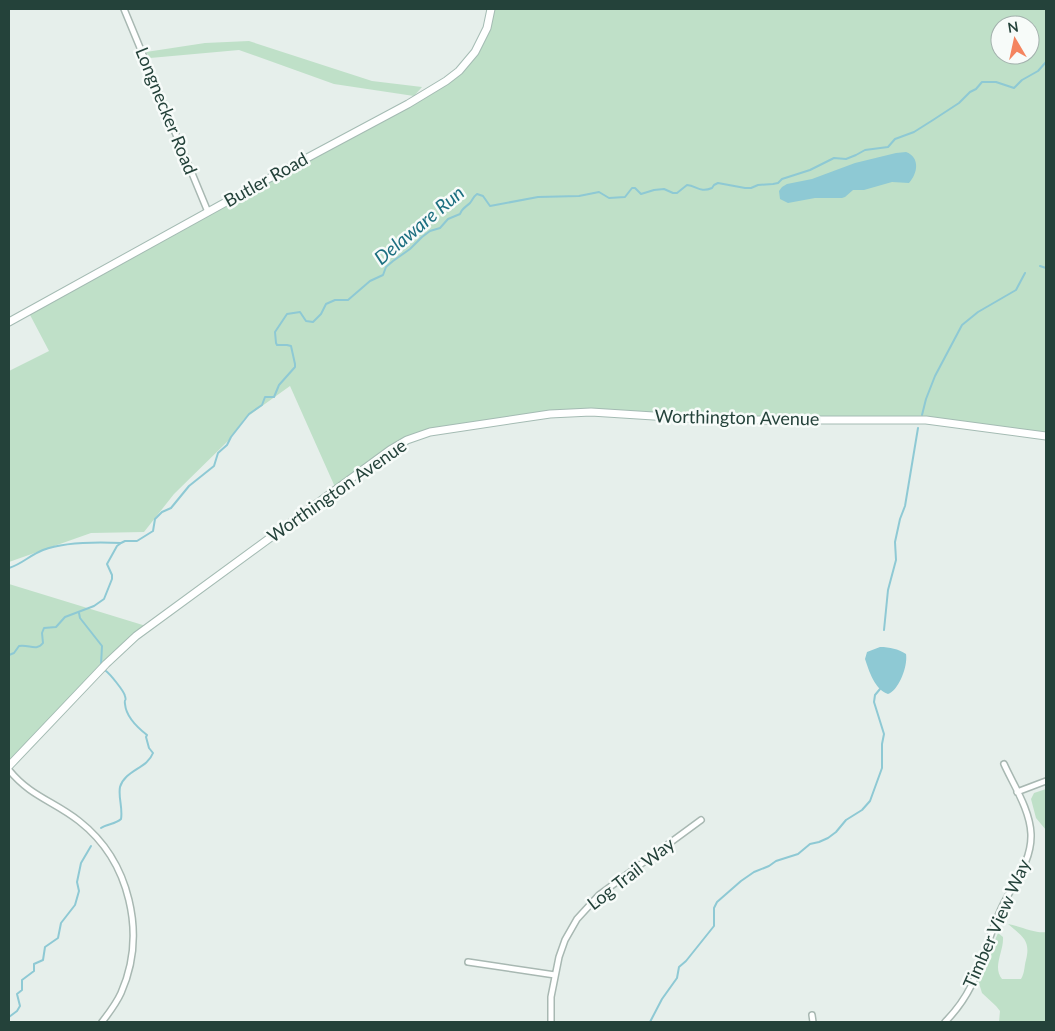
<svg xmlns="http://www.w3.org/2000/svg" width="1055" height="1031" font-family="Lato,sans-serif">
	<rect width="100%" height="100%" fill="#e6efeb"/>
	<path fill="#bfe0c8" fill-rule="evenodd" d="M493 9H1046V436L957 421 734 418 565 412 421 434 335 487 290 386 244 419 229 440 174 494 144 532 91 533 9 562V371L49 351 29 313 276 177 436 91 472 60ZM1000 25H1030V55H1000Z
		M249 41 372 81 422 87 414 96 334 84 239 50 150 58 146 52 205 43Z
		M9 584 146 626 9 762Z
		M1046 789V830L1036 818 1031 799 1034 793Z
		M1008 924C1019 926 1037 934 1046 932V1022H999L1000 1011 996 1006 982 993 978 980 998 933 1003 937C1004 951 992 967 1002 979H1021C1025 972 1024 967 1026 960 1031 940 1022 936 1008 924Z"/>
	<path fill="#8ec9d4" d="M906 152C920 157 918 173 909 183L892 182 864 190H853L845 197 842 198H815L788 203 780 199 779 191 782 187 787 184 812 179 855 163 896 153Z
		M880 647C890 647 898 649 906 654 908 666 899 690 888 694 875 690 869 671 865 659L867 652Z"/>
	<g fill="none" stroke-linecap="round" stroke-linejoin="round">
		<path stroke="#8ec9d4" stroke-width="2" d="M1040 266 1046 268
			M922 415 926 399 935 376 962 325 978 312 1016 290 1025 273
			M9 568C22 564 30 555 43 550 64 542 98 542 121 543
			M79 613 80 618 102 646 101 665
			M884 630 888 590 896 560 895 542 900 519 905 506 918 428
			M9 655 14 653 19 646C29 644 36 652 43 643L42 633 44 628 56 627 65 617 94 606 104 599 112 579V575L107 564 117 546 121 543 125 541H137L153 531 155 519 162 512 171 508 189 486 214 466 218 453 227 445 231 437 249 414 262 405 265 397H274L279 385 295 367V364L291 346 287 345H277L276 343 275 332 287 314 300 312 306 321 313 322 321 314 326 304 335 300H348L370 281 383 275 386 267 393 261 410 249 422 237 430 231 440 228 448 219 460 214C462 208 466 207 470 203 473 199 473 197 477 194L483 196 490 206 538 197 579 196 599 192 609 198 625 197 632 188H635L641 194 654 190 664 189 673 193H677L687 185C697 186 700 193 712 188L714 185 718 183 745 188H751L758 185 773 184 778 183 782 179 810 170 834 158 846 159 856 155 865 150 888 147 895 139 914 132 933 120 959 103 970 92 976 89 982 82H996L1014 88 1022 80 1038 71 1046 62
			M101 828C107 824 116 824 121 819 123 808 118 797 120 787 125 770 147 769 153 753L149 748 146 737 147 735C138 728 126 716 125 704 124 697 127 703 125 696 124 691 110 674 106 671
			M9 1017 17 1011 20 1006 17 994 22 990V980L34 971V964L43 960 45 947 58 938 61 923 75 905 79 891 77 882 81 863 91 846
			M650 1022 662 999 677 978 679 967 686 961 714 926V908L717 902 741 881 754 872 769 866 776 861 798 854 810 844 819 842 828 838 836 832 846 820 862 810 870 801 882 768V744L884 734 874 702 875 695 880 689"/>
		<defs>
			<path id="street" d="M124 9 208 212
				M9 770C31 797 54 801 79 821 130 861 147 934 121 993 116 1004 109 1013 102 1022
				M1017 792 1046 781
				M468 962 555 975
				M812 1015 813 1022
				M551 1022V997L559 957 565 940 577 919 599 895 701 820
				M945 1022C979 988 982 953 1000 911 1011 886 1032 863 1031 834 1030 810 1014 786 1004 764"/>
			<path id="secondary" d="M9 322 264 181 408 104 446 81 459 71 475 52 487 28 491 9
				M9 766 106 664 136 636 390 450 407 440 430 432 550 414 591 412 716 420H926L1046 436"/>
		</defs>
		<use href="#street" stroke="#a8b8b2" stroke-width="8"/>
		<use href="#secondary" stroke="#a4bbb3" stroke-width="9"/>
		<use href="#street" stroke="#fff" stroke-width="5"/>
		<use href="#secondary" stroke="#fff" stroke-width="7"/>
	</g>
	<g text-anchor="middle" stroke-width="5" stroke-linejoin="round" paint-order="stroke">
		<g font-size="18" fill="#24423a" stroke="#f7fbf9">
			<text transform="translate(166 111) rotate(68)" y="6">Longnecker Road</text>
			<text transform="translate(266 180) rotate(-29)" y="6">Butler Road</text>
			<text transform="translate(737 418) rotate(1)" y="6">Worthington Avenue</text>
			<text transform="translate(337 491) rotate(-35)" y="6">Worthington Avenue</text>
			<text transform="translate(631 874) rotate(-38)" y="6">Log Trail Way</text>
			<text transform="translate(997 924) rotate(-66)" y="6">Timber View Way</text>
		</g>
		<g font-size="19" font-style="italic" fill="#1c6f80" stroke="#f7fbf9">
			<text transform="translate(419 225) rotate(-40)" y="7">Delaware Run</text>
		</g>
	</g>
	<rect width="1055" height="1031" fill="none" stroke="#24423a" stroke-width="20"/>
	<g transform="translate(1015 40) rotate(351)"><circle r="24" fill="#f7fbf9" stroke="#a3b1ad"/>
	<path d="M0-4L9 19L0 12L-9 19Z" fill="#f4845f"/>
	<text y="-8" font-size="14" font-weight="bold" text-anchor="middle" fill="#24423a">N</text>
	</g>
</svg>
